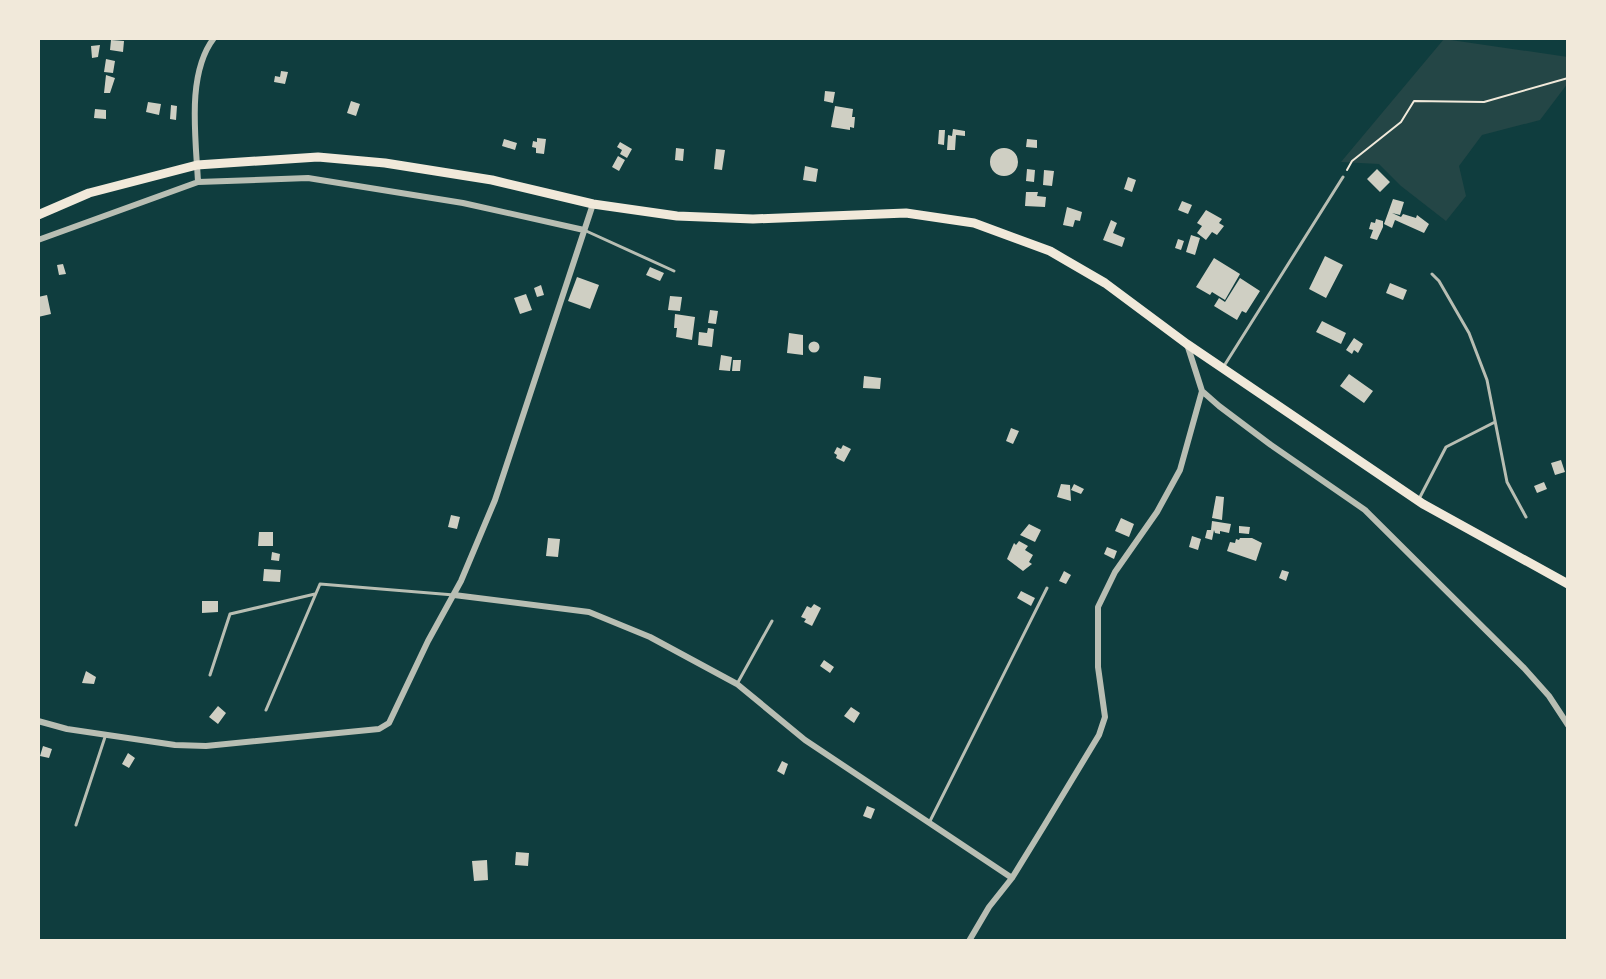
<svg xmlns="http://www.w3.org/2000/svg" width="1606" height="979" font-family="'Fira Sans',sans-serif">
	<rect width="100%" height="100%" fill="#0f3d3e"/>
	<path fill="#244646" d="M1444 39 1568 57V83L1540 120 1482 135 1459 166 1466 196 1446 221 1401 186 1379 164 1341 162Z"/>
	<path fill="#cfcfc3" d="M111 40 124 41 123 52 110 50Z
		M100 45 98 57 92 58 91 46Z
		M106 59 115 61 113 73 104 72Z
		M281 71 288 72 285 84 274 82 275 76 280 77Z
		M106 75 115 78 110 93H104Z
		M825 91 835 92 833 103 824 101Z
		M351 101 360 104 356 116 347 113Z
		M148 102 161 104 159 115 146 112Z
		M171 105 177 106 176 120 170 119Z
		M835 106 853 109 852 117H855L854 128 850 127V130L831 127Z
		M95 109 106 110V119L94 118Z
		M953 129 965 131V136L956 135 955 150H947L948 135 952 136Z
		M939 130H945L944 145 938 144Z
		M537 138 546 139 544 154 536 153V148L532 147 533 141 537 142Z
		M504 139 517 143 515 150 502 146Z
		M1027 139 1037 140V148L1026 147Z
		M620 142 632 149 627 158 620 154 622 150 617 147Z
		M990 162a14 14 0 1 1 28 0a14 14 0 1 1-28 0Z
		M676 148 684 149 683 161 675 160Z
		M716 149 725 150 722 170 714 169Z
		M618 156 625 160 619 171 612 167Z
		M805 166 818 169 816 182 803 180Z
		M1027 169 1035 170 1034 182 1026 181Z
		M1377 169 1390 182 1380 192 1367 179Z
		M1044 170 1054 171 1052 186 1043 185Z
		M1128 177 1136 180 1132 192 1124 189Z
		M1026 192H1038L1037 196 1046 197 1045 207 1025 206Z
		M1393 199 1404 202 1400 215 1392 213 1401 217 1403 214 1416 218 1417 215 1429 224 1424 233 1395 220 1392 228 1384 224Z
		M1182 201 1192 205 1188 214 1178 210Z
		M1067 207 1082 212 1080 221 1075 220 1073 227 1063 225Z
		M1206 210 1222 219 1219 223 1224 226 1217 235 1212 232 1206 240 1197 233 1202 226 1197 223Z
		M1376 219 1383 221V227L1377 240 1370 238 1373 230 1369 229 1371 222 1375 223Z
		M1111 220 1117 223 1113 233 1125 238 1122 247 1103 240Z
		M1191 235 1200 238 1195 255 1186 252Z
		M1178 239 1184 241 1181 250 1175 248Z
		M1325 256 1343 265 1326 298 1309 289Z
		M1214 258 1240 274 1225 300 1212 292 1210 295 1196 287Z
		M63 264 66 274 59 275 57 265Z
		M650 267 664 273 660 281 646 275Z
		M577 277 599 285 590 309 568 301Z
		M1240 278 1260 291 1246 313 1242 311 1237 320 1214 306 1219 298 1225 302Z
		M1390 283 1407 290 1403 300 1386 293Z
		M541 285 544 295 537 297 534 288Z
		M526 294 532 310 520 314 514 298Z
		M47 295 51 314 38 317V297Z
		M670 296 682 297 680 311 668 310Z
		M710 310 718 311 716 324 708 323Z
		M675 314 695 317 692 340 676 337 677 328H674Z
		M1322 321 1346 333 1341 344 1316 332Z
		M708 328 714 329 712 347 698 345 699 332 707 333Z
		M789 333 803 335V355L787 353Z
		M1354 338 1363 344 1358 353 1354 350 1352 354 1346 350Z
		M808.5 347a5.5 5.5 0 1 1 11 0a5.5 5.5 0 1 1-11 0Z
		M721 355 732 357 730 371 719 370Z
		M733 360H741L740 371H732Z
		M1349 374 1373 391 1364 403 1340 386Z
		M864 376 881 378 880 389 863 388Z
		M1011 428 1019 431 1013 444 1006 441Z
		M843 445 851 449 844 462 836 458 837 455 834 453 837 447 841 449Z
		M1561 460 1565 472 1555 475 1551 463Z
		M1544 482 1547 489 1537 493 1534 486Z
		M1061 484 1070 485 1071 501 1057 497Z
		M1074 484 1084 489 1081 494 1071 490Z
		M1216 496 1224 497 1222 520 1212 518Z
		M451 515 460 517 457 529 448 527Z
		M1121 518 1134 524 1129 537 1115 531Z
		M1212 521 1231 524 1229 533 1220 531V534L1215 533 1214 530 1212 540 1205 538 1207 530H1211Z
		M1029 524 1041 530 1035 542 1020 535Z
		M1239 526 1250 527 1249 534 1239 533Z
		M259 532H273V546H258Z
		M1192 536 1201 539 1198 550 1189 547Z
		M548 538 560 539 558 557 546 556Z
		M1240 538H1252L1262 543 1256 561 1227 551 1230 542 1235 543 1236 539 1239 540Z
		M1019 541 1028 546 1025 550 1033 555 1029 562 1032 564 1023 571 1007 559 1014 543 1016 545Z
		M1107 547 1117 551 1114 559 1104 554Z
		M272 552 280 554 279 561 271 560Z
		M264 569 281 570 280 582 263 581Z
		M1282 570 1289 572 1286 581 1279 578Z
		M1064 571 1071 575 1066 584 1059 581Z
		M1021 591 1035 598 1031 606 1017 598Z
		M202 601H218V612L202 613Z
		M814 604 821 608 812 626 804 622 806 619 801 617 807 606 811 608Z
		M824 660 834 667 830 673 820 666Z
		M86 671 96 677 94 684 82 683Z
		M218 706 226 713 218 724 209 717Z
		M851 707 860 713 854 723 844 716Z
		M43 746 52 749 49 758 40 756Z
		M128 753 135 758 129 768 122 764Z
		M782 761 788 764 784 775 777 771Z
		M867 806 875 809 871 819 863 816Z
		M516 852 529 853 528 866 515 865Z
		M487 860 488 880 474 881 472 861Z"/>
	<g fill="none" stroke-linecap="round" stroke-linejoin="round">
		<path stroke="#f1e9da" stroke-width="2" d="M1347 170 1352 161 1401 122 1414 101 1484 102 1568 78"/>
		<path stroke="#b8beb3" stroke-width="3" d="M584 230 674 271
			M1432 274 1439 281 1469 333 1487 380 1507 482 1526 517
			M1224 366 1343 177
			M1420 497 1446 447 1495 422
			M210 675 230 614 315 594
			M737 684 772 621
			M266 710 320 584 454 595
			M930 821 1047 588
			M76 825 106 734"/>
		<path stroke="#b8beb3" stroke-width="6" d="M198 182 308 178 463 203 584 230
			M38 240 198 182C196 139 186 74 214 38
			M1187 344 1202 391 1219 406 1271 445 1365 510 1524 668 1549 696 1568 725
			M454 595 589 612 650 637 737 684 805 740 1012 878
			M38 721 67 729 175 745 206 746 379 729 389 723 428 641 461 581 495 500 593 204
			M969 941 989 907 1012 878 1044 826 1099 735 1105 717 1098 667V607L1115 572 1157 512 1180 470 1202 391"/>
		<path stroke="#f1e9da" stroke-width="9" d="M38 215 89 193 197 165 318 157 385 163 492 180 593 204 677 216 753 219 906 213 974 223 1050 251 1105 283 1187 344 1423 504 1568 584"/>
	</g>
	<rect width="1606" height="979" fill="none" stroke="#f1e9da" stroke-width="80"/>
</svg>
